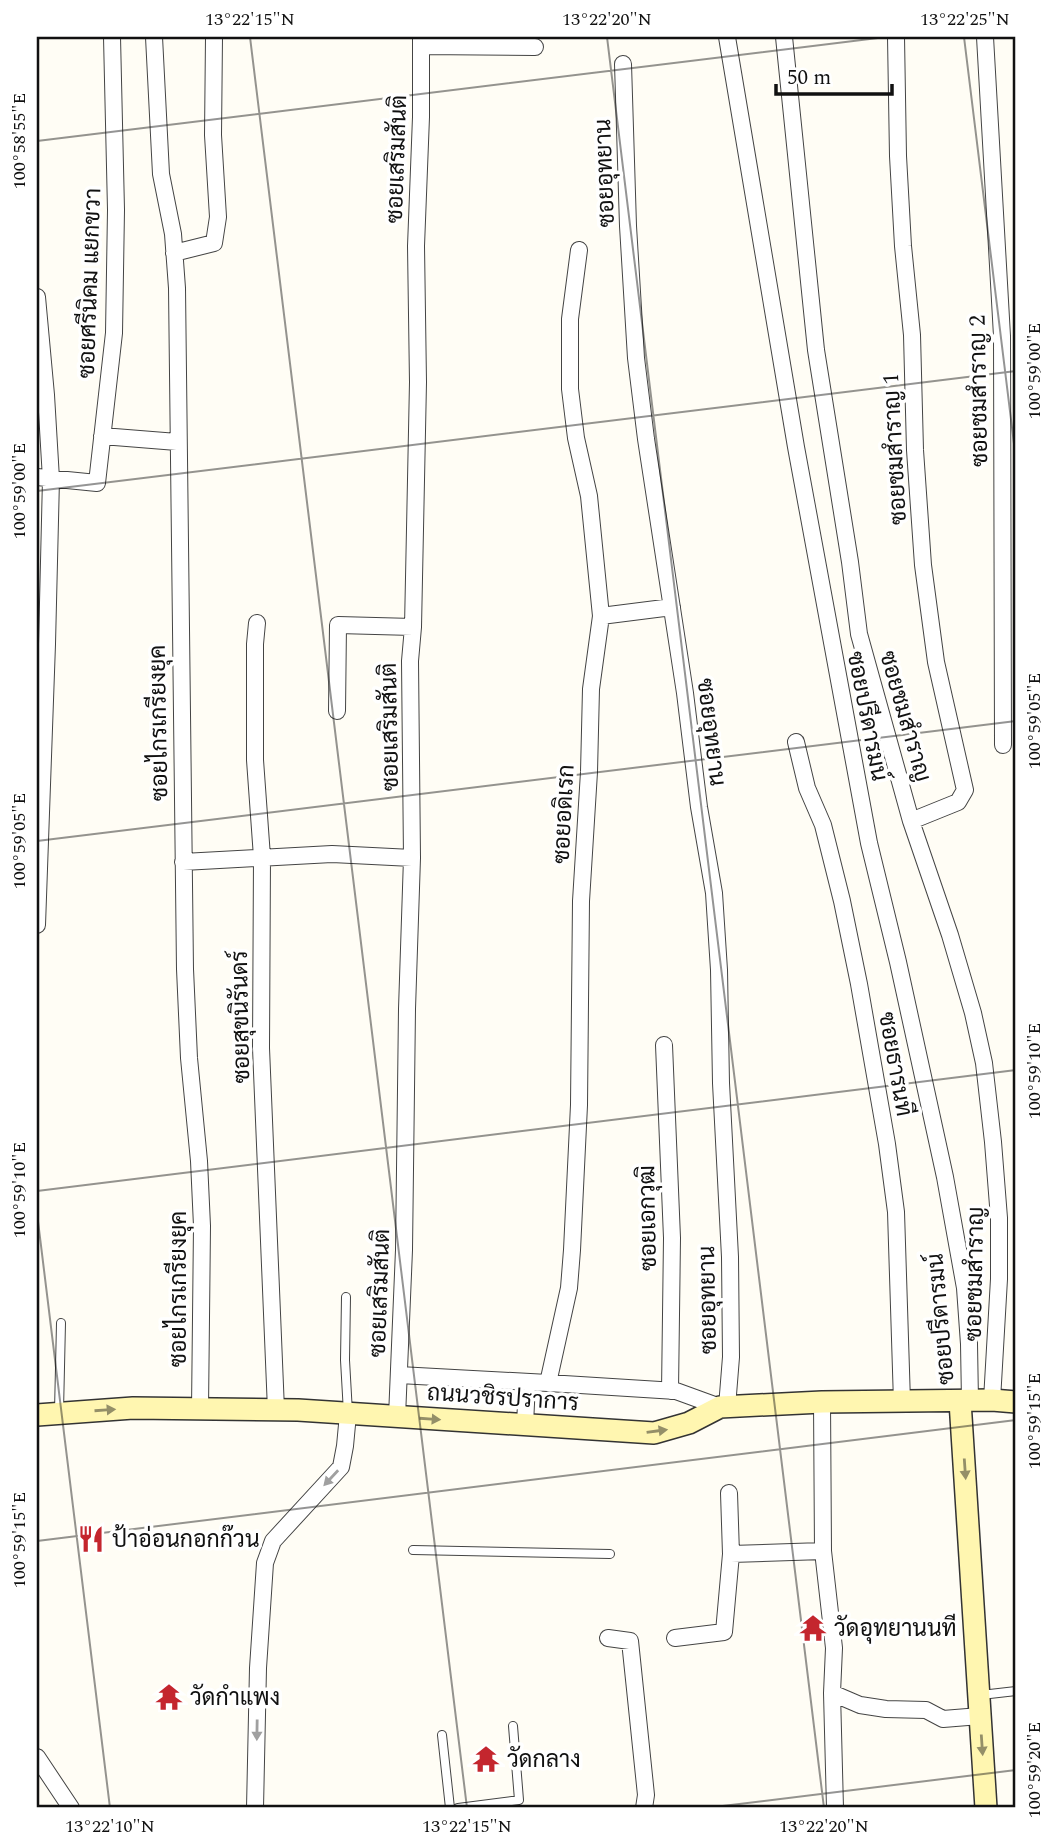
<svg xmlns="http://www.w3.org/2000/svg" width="1053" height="1845" font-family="Spectral,Sarabun,serif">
	<rect width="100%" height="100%" fill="#fffdf5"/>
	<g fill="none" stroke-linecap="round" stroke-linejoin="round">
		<defs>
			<path id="lane" d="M346 1297 345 1360 348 1413
				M59 1411 61 1323
				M413 1550 610 1554
				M981 1695 1016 1691
				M442 1735 450 1808
				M458 1808 519 1800 513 1726"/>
			<path id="street" d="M154 37 161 174 173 234 177 288 185 969 189 1058 199 1161 202 1226 200 1409
				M727 37 796 447 869 843 898 962 945 1177 965 1288 969 1344 970 1401
				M784 37 816 350 850 562 859 634 911 821 950 935 973 1013 984 1063 993 1142 999 1218V1279L992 1400
				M896 37 898 156 903 246 912 335 915 450 923 565 936 662 965 790 958 802 911 821
				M985 37 1002 336 1003 745
				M421 46 535 47
				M623 64 628 226 636 358 646 439 685 693 699 807 714 893 719 970 721 1083 730 1257 731 1357 727 1407
				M174 253 214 243 218 217 213 135 214 37
				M37 297 46 395 51 479 47 644 37 925
				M102 436 177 442
				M37 477 97 483 114 333 116 210 112 37
				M601 616 672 607
				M257 623 255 644V760L262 857 261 1048 276 1410
				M337 711 338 625 413 627
				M796 742 807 788 823 825 842 901 859 984 887 1144 896 1212 902 1402
				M183 862 332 854 412 858
				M664 1045 672 1238 670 1391
				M399 1375 548 1383 676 1391 720 1407
				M548 1383 569 1288 572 1250 579 1105 581 901 589 772 591 689 601 616 589 496 576 438 570 389V319L579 250
				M822 1402 823 1551 834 1648 832 1693 835 1808
				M397 1417 404 1250 407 1009 412 858 410 661 413 627 418 382 416 246 421 117V37
				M525 1425 527 1382
				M731 1554 823 1551
				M608 1638 630 1641 646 1795 644 1808
				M675 1638 724 1632 731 1554 729 1493
				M832 1693 860 1705 886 1709 926 1710 943 1719 980 1716
				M37 1757 71 1808
				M255 1808 258 1668 265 1563 273 1541 341 1467 345 1446 348 1414"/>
			<path id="secondary" d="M960 1401 986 1808
				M37 1415 133 1408 298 1410 654 1433 689 1423 720 1407 822 1402 992 1400 1016 1402"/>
		</defs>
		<use href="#lane" stroke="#444" stroke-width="10"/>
		<use href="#street" stroke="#444" stroke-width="18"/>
		<use href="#secondary" stroke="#333" stroke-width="24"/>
		<use href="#lane" stroke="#fff" stroke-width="8"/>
		<use href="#street" stroke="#fff" stroke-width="16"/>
		<use href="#secondary" stroke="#fff6b0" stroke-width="21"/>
	</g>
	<defs><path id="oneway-solid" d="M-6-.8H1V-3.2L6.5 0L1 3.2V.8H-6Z" transform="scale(1.75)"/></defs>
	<g fill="#948f68">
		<use href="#oneway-solid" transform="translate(105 1410) rotate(-4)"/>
		<use href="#oneway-solid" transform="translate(430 1419) rotate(4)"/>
		<use href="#oneway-solid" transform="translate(657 1431) rotate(-8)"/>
		<use href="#oneway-solid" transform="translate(965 1469) rotate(86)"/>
		<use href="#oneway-solid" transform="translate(982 1745) rotate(86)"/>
	</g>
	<g fill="#a0a0a0">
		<use href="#oneway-solid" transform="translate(331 1478) rotate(133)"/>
		<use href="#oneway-solid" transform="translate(257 1730) rotate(91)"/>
	</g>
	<path fill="none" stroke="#111" stroke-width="2" stroke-opacity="0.45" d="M250 37 467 1808M607 37 824 1808M964 37 1016 460M37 141 886 37M37 491 1016 371M37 841 1016 721M37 1191 1016 1070M37 1213 110 1808M37 1541 1016 1420M706 1808 1016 1770"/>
	<defs>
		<symbol id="restaurant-bare" viewBox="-9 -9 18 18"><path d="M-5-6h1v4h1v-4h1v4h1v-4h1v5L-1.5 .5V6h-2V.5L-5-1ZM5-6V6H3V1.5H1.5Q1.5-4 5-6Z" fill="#c4262e" stroke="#fff" stroke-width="2.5" paint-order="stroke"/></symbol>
		<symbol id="temple-bare" viewBox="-9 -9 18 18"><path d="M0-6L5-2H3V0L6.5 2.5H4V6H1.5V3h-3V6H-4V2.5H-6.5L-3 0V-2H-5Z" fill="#c4262e" stroke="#fff" stroke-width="2.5" paint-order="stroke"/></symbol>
	</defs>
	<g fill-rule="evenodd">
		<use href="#restaurant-bare" x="72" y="1520" width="38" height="38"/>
		<use href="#temple-bare" x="794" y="1609" width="38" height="38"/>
		<use href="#temple-bare" x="150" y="1678" width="38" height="38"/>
		<use href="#temple-bare" x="467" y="1740" width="38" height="38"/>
	</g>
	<g text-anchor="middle" stroke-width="7" stroke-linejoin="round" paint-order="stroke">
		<g font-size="23" fill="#111" stroke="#fff">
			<text transform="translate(396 159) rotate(-88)" y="8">ซอยเสริมสันติ</text>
			<text transform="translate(604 173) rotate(-92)" y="8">ซอยอุทยาน</text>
			<text transform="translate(89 283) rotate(-88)" y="8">ซอยศรีนิคม แยกขวา</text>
			<text transform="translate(978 391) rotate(-91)" y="8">ซอยชมสำราญ 2</text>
			<text transform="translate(894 449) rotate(-93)" y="8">ซอยชมสำราญ 1</text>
			<text transform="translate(868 716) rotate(79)" y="8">ซอยปรีดารมน์</text>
			<text transform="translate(906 716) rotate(74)" y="8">ซอยชมสำราญ</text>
			<text transform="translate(158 723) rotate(-91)" y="8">ซอยไกรเกรียงยุค</text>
			<text transform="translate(389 727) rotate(-91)" y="8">ซอยเสริมสันติ</text>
			<text transform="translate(712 732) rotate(83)" y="8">ซอยอุทยาน</text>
			<text transform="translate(563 814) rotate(-87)" y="8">ซอยอดิเรก</text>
			<text transform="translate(240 1017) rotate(-91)" y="8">ซอยสุขนิรันดร์</text>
			<text transform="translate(896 1064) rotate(80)" y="8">ซอยธารนที</text>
			<text transform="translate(647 1218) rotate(-91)" y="8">ซอยเอกวุฒิ</text>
			<text transform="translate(974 1274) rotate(-89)" y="8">ซอยชมสำราญ</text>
			<text transform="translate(178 1289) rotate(-90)" y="8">ซอยไกรเกรียงยุค</text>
			<text transform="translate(379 1293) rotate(-88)" y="8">ซอยเสริมสันติ</text>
			<text transform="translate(707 1300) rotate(-91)" y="8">ซอยอุทยาน</text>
			<text transform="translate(940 1319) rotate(-95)" y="8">ซอยปรีดารมน์</text>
			<text transform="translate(503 1397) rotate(4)" y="8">ถนนวชิรปราการ</text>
		</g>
		<g font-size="23" fill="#111" stroke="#fff" text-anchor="start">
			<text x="112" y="1547">ป้าอ่อนกอกก๊วน</text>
			<text x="834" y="1636">วัดอุทยานนที</text>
			<text x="190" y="1705">วัดกำแพง</text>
			<text x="507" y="1767">วัดกลาง</text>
		</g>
	</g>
	<rect width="1053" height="1845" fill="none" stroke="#ffffff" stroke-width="77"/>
	<path d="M776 84v10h116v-10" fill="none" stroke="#111111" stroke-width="3.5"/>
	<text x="787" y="84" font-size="21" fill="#111111" stroke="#ffffff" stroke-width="5" paint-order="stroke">50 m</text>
	<rect x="38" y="38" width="976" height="1768" fill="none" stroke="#111" stroke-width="2.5"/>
	<g font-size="18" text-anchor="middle" fill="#111">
		<text x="250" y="25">13°22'15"N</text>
		<text x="607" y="25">13°22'20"N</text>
		<text x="965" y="25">13°22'25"N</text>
		<text transform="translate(19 141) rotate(-90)" y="6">100°58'55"E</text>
		<text transform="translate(1034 371) rotate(-90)" y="6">100°59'00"E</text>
		<text transform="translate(19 491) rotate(-90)" y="6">100°59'00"E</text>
		<text transform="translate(1034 721) rotate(-90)" y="6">100°59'05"E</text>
		<text transform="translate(19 841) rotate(-90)" y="6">100°59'05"E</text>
		<text transform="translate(1034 1071) rotate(-90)" y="6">100°59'10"E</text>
		<text transform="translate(19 1190) rotate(-90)" y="6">100°59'10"E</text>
		<text transform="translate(1034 1421) rotate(-90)" y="6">100°59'15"E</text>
		<text transform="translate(19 1540) rotate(-90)" y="6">100°59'15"E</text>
		<text transform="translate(1034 1770) rotate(-90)" y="6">100°59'20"E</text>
		<text x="110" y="1832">13°22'10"N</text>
		<text x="467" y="1832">13°22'15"N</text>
		<text x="824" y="1832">13°22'20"N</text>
	</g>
</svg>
